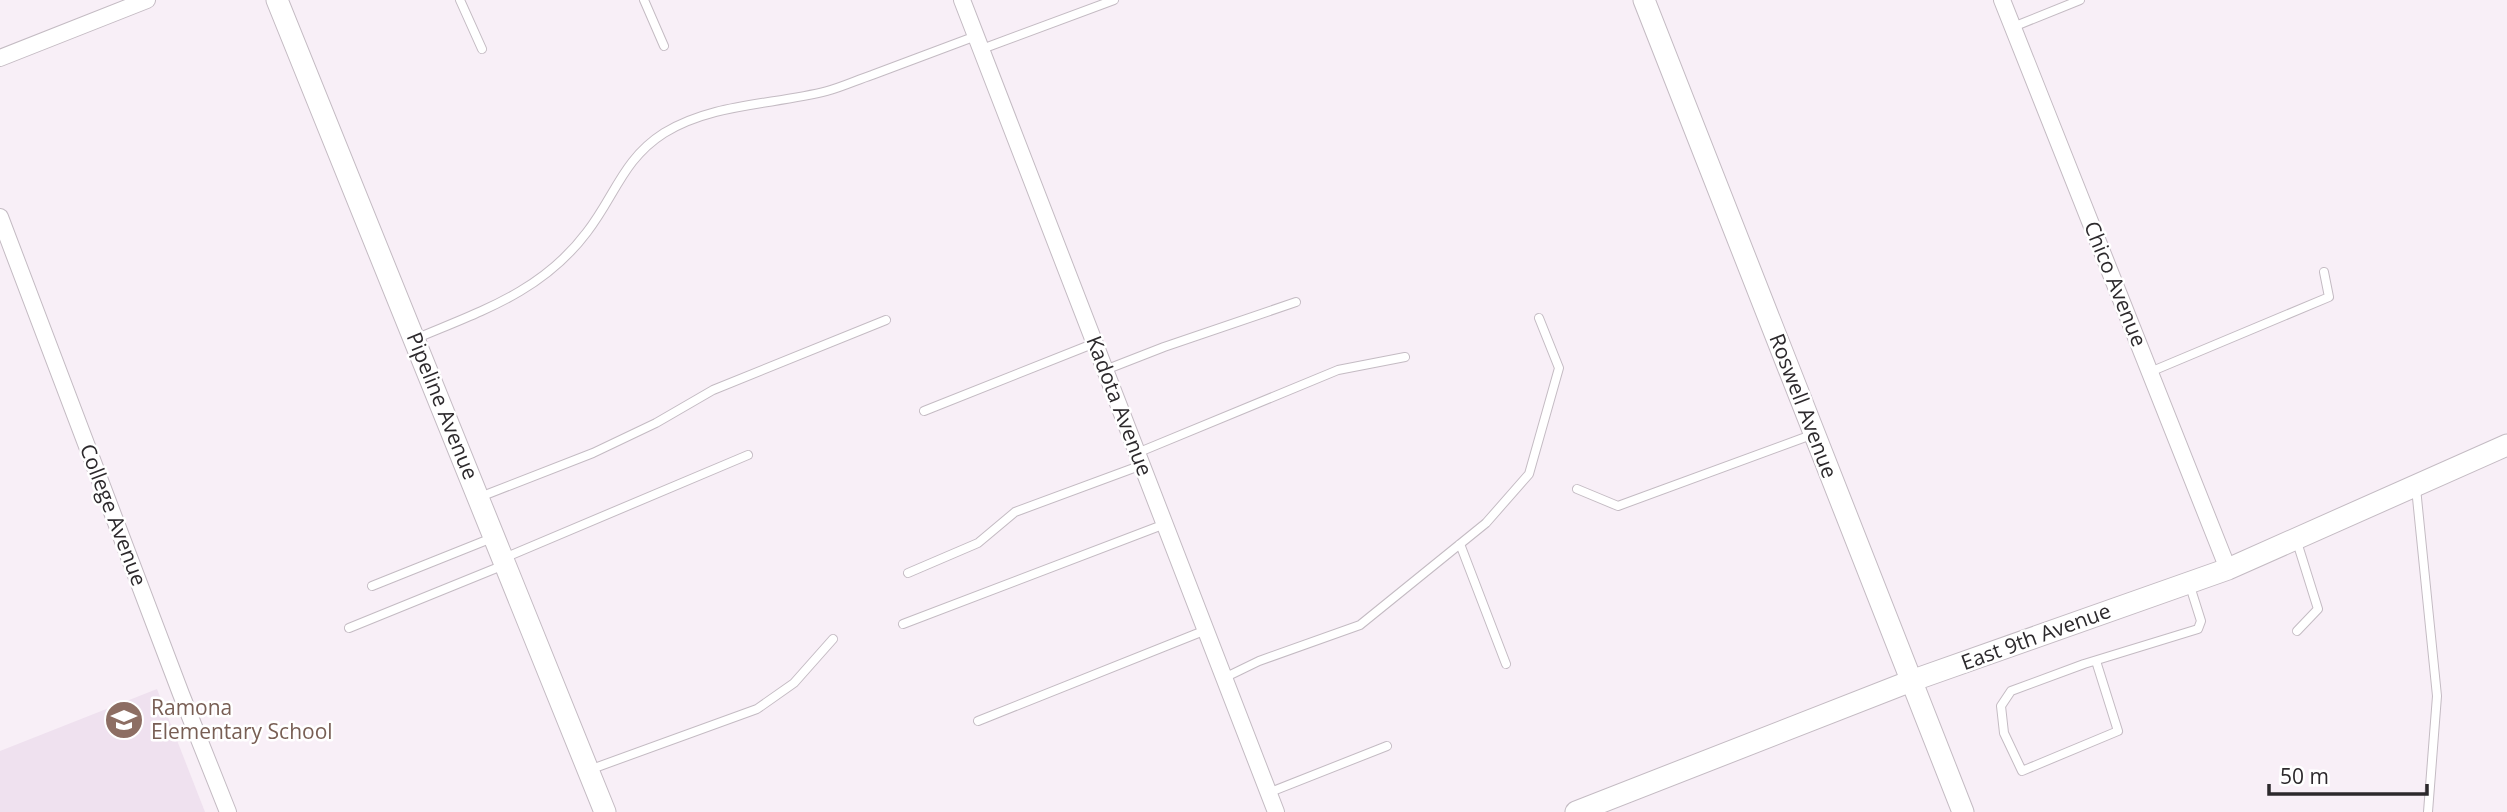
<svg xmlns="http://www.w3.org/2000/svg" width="2507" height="812" font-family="'Open Sans',sans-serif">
	<rect width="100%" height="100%" fill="#f8eff7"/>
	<path fill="#efe1ef" d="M157 689 205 812H0V751Z"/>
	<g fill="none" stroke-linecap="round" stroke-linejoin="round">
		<defs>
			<path id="service" d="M460 0 482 49
				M644 0 664 46
				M2013 27 2080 0
				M982 49 1114 0
				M415 339C481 311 542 292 587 232 615 196 623 159 664 133 713 103 773 105 827 91 842 87 857 80 872 75 907 62 941 49 976 36
				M1105 370 1164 347 1296 302
				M2150 372 2329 297 2324 272
				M924 411 1095 343
				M1137 453 1338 370 1405 357
				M2416 488 2437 696 2428 812
				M1577 489 1618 506 1814 434
				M480 497 593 453 656 423 713 390 886 320
				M2297 542 2318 609 2297 631
				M1460 544 1506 664
				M504 558 748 455
				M908 573 978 543 1015 512 1142 465
				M372 586 492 538
				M903 624 1165 524
				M349 628 504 565
				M2096 661 2118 731 2022 771 2004 733 2001 706 2011 691 2084 664 2198 629 2201 621 2189 583
				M1224 678 1259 661 1360 625 1486 523 1529 474 1559 368 1539 318
				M978 721 1206 630
				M589 770 757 709 794 683 833 639
				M1268 793 1387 746"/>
			<path id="minor" d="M962 0 1276 812
				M2002 0 2228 569
				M0 58 147 0
				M0 217 181 694 228 812"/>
			<path id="tertiary" d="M277 0 605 812
				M1644 0 1963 812
				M1576 812 1911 681 2228 569 2507 445"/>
		</defs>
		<use href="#service" stroke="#c4bbc3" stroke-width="10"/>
		<use href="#minor" stroke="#c4bbc3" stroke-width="18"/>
		<use href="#tertiary" stroke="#c4bbc3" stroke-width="23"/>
		<use href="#service" stroke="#fff" stroke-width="8"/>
		<use href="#minor" stroke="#fff" stroke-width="16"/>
		<use href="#tertiary" stroke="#fff" stroke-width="21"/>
	</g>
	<defs>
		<symbol id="school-disc" viewBox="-11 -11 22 22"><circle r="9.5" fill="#8d6e63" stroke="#fff"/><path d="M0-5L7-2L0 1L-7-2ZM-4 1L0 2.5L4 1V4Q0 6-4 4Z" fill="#fff"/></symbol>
	</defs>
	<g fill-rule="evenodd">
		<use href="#school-disc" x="102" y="698" width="44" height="44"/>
	</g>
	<g text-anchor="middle" stroke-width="5" stroke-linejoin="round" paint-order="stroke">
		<g font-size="21" fill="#2c292c" stroke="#fff">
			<text transform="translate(2115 284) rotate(68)" y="7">Chico Avenue</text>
			<text transform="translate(442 406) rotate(68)" y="7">Pipeline Avenue</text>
			<text transform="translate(1119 406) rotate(69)" y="7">Kadota Avenue</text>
			<text transform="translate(1803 406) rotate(69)" y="7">Roswell Avenue</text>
			<text transform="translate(113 515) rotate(69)" y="7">College Avenue</text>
			<text transform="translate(2036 637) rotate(-20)" y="7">East 9th Avenue</text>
		</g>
		<g font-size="21" fill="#785e54" stroke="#fff" text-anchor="start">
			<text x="151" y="715">Ramona<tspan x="151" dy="24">Elementary School</tspan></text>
		</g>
	</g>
	<path d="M2269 784v10h158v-10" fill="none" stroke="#2c292c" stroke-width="3.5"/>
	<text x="2280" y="784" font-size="21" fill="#2c292c" stroke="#ffffff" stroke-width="5" paint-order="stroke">50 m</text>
</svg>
